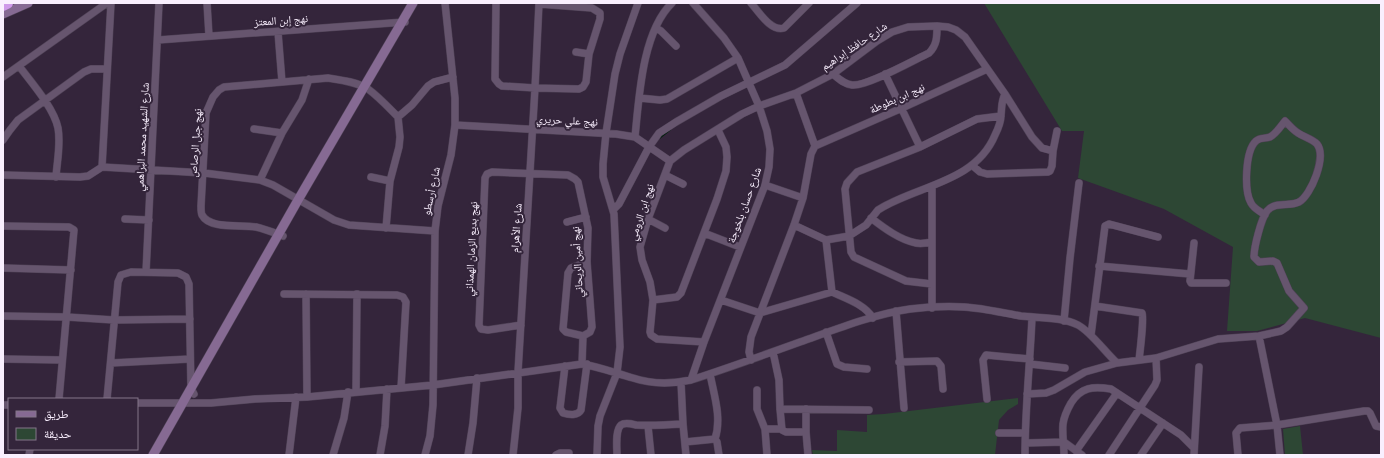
<svg xmlns="http://www.w3.org/2000/svg" width="1384" height="458" font-family="Ubuntu,'Noto Naskh Arabic',sans-serif">
	<rect width="100%" height="100%" fill="#34253b"/>
	<path fill="#2d4734" d="M984 3H1381V338L1305 318 1257 331H1227L1233 247 1164 209 1078 178 1084 131H1062Z
		M1018 398V404L1008 410 999 420 995 455H813L812 450 837 451V430L867 432V415L884 414Z
		M1300 426 1303 455H1285L1283 429Z"/>
	<g fill="none" stroke-linecap="round" stroke-linejoin="round">
		<path stroke="#04220e" stroke-width="1.5" d="M660 138 670 130"/>
		<defs>
			<path id="street" d="M207 3 209 36
				M496 3 495 79 499 84 502 86 535 88 579 89 583 87 586 82 589 54 600 19V13L592 8 539 4
				M751 3C759 12 771 32 784 28L809 3
				M656 28 661 31 676 46
				M278 32 282 82
				M158 40 405 22
				M576 52 589 54
				M19 66C31 82 54 108 58 128 61 144 57 161 56 177
				M833 74C839 79 844 84 852 85 866 87 914 60 929 53 937 45 937 37 937 26
				M885 74 920 147
				M3 77 107 3
				M1005 94 1032 137 1042 148 1053 151
				M639 98 660 100 667 99 738 58
				M398 117 412 105 428 86 434 82 453 77
				M455 125 616 134 635 137 670 161
				M254 129 282 133
				M635 137C639 98 642 32 672 3
				M3 140 10 130 18 120 84 72 91 69H107
				M815 146 902 108 987 69
				M973 166 980 172 987 174 1048 172 1050 171 1052 166 1053 151 1057 131
				M102 167 111 3
				M3 175 80 177 88 176 102 167 204 173 260 180 273 185 334 220 349 225 435 231
				M665 175 683 184
				M371 177 390 181
				M260 180 282 133 302 100 309 79
				M765 185 803 198
				M932 187V308
				M613 210 619 204 649 147 659 133 676 122 721 96 785 65 857 3
				M871 218C884 228 900 240 916 243 921 244 927 243 932 242
				M125 219 149 220
				M648 219 665 228
				M567 222 586 217
				M3 226 69 227 74 230 59 399
				M704 233 740 247
				M283 236C275 233 265 229 256 227 242 224 210 230 202 215 201 213 201 209 201 206L206 113 213 97 219 90 224 87 328 78C341 80 357 82 368 89 379 97 389 108 398 117L400 137 399 147 390 181 386 228
				M826 240 832 292
				M1194 243 1190 281 1191 283H1226
				M1099 266 1190 274
				M3 268 71 270
				M146 272 159 3
				M932 284 906 281 854 257 851 252 845 189 847 183 857 172 920 147 977 119 1001 116
				M284 294 397 295 403 297 406 302 401 388
				M306 294 307 397
				M653 300 677 297 681 293 717 199 726 171 727 157 726 147 718 130
				M721 300 760 313 832 292C847 299 864 304 873 318
				M1095 306 1142 313C1144 317 1140 352 1139 360
				M896 311 904 408
				M3 316 67 317 114 320 190 319
				M1064 321 1070 258 1079 183
				M521 325 488 330 481 329 479 325 485 178 487 174 492 172 568 175 575 179 578 182 588 228 587 262 592 327 590 332 583 336 582 364
				M826 332 837 364 844 367 867 369
				M1091 335 1105 226 1109 224 1158 237
				M583 336 566 332 563 329 568 273 571 268 587 262
				M1259 336 1277 425 1280 455
				M704 342 657 339 651 335 650 332 653 300 650 282 642 260 640 247 648 219 670 161 684 150 742 114 759 106 796 93 833 74 877 41 892 32 908 27 937 26 948 27 956 30 965 37 1005 94C1001 102 1002 107 1001 115 1001 122 998 129 995 135 976 181 921 185 883 207L878 210 866 225 849 236 826 240 794 225
				M773 352 779 380 780 409 869 410
				M3 359 62 360
				M751 360 749 352 751 337 794 225 803 198 811 154 815 146 796 93
				M899 362 937 361 941 366 943 389
				M111 363 190 359
				M1030 364 1065 368
				M565 366 560 408 563 413C569 415 578 416 581 410L587 364
				M710 374C714 395 722 418 715 439
				M691 380 704 342 765 185 769 167 770 149 767 131 759 106 738 58 724 38 693 3
				M681 382 683 424 686 455
				M757 390V409L765 429
				M356 392 357 294
				M1027 394 1046 393 1054 390 1085 372 1117 363
				M107 399 118 282 121 275 131 272 178 273 186 277 189 284 191 388 194 394
				M987 399 983 360 986 355 1030 359
				M137 403H211L255 399 307 397 433 385 582 364C600 367 615 373 633 378 651 384 672 384 691 380 728 368 764 355 800 342 834 330 874 314 910 309 927 307 947 306 964 307 983 308 1003 313 1021 316 1038 318 1063 317 1078 325 1091 332 1105 352 1117 363L1156 358 1218 339 1259 336 1281 331 1287 327 1304 308 1289 291 1277 263 1273 261 1259 262 1254 257C1254 247 1261 219 1267 211 1275 201 1289 207 1299 202 1311 195 1327 157 1317 144 1312 139 1304 137 1298 133 1293 130 1289 125 1285 121 1281 126 1276 134 1270 137 1265 139 1260 137 1256 141 1245 151 1244 191 1251 203 1254 209 1260 211 1265 215
				M3 405H9
				M780 409 782 430 786 432H806
				M806 409V432L808 455
				M648 426 651 455
				M999 433H1025
				M685 442 715 439 717 442 719 455
				M1026 443 1064 442 1082 455
				M1076 451 1117 393
				M29 455 30 449
				M289 455 296 397
				M333 455 344 418 348 392
				M380 455 385 426 387 389
				M425 455 430 436 433 405 435 231 438 206 451 155 455 125V98L445 3
				M468 455 473 423 477 378
				M513 455 518 408V372L535 88 539 3
				M556 455 560 453H569
				M597 455 598 426 600 416 617 373 620 347 614 214 603 177V164L606 133 615 74 620 54 638 3
				M617 455C617 448 615 430 621 425 625 422 632 424 636 425 652 426 667 425 683 424
				M767 455 765 429H781
				M1025 455C1025 409 1030 363 1032 318
				M1064 455C1064 445 1062 434 1063 424 1064 416 1067 410 1071 403 1081 387 1093 386 1111 389L1181 435 1194 448
				M1109 455 1155 385 1157 380 1156 358
				M1141 455 1163 423
				M1194 455 1199 367
				M1238 455 1236 433 1240 428 1277 425 1364 411H1368L1370 413 1376 426 1381 427"/>
			<path id="secondary" d="M3 14 28 3
				M153 455 298 200 413 3"/>
			<path id="highway" d="M3 5 7 3"/>
		</defs>
		<use href="#street" stroke="#504357" stroke-width="8"/>
		<use href="#secondary" stroke="#504357" stroke-width="10"/>
		<use href="#highway" stroke="#504357" stroke-width="14"/>
		<use href="#street" stroke="#66556e" stroke-width="7"/>
		<use href="#secondary" stroke="#866a93" stroke-width="9"/>
		<use href="#highway" stroke="#cf9ae9" stroke-width="12"/>
	</g>
	<g text-anchor="middle" stroke-width="4" stroke-linejoin="round" paint-order="stroke">
		<g font-size="11" fill="#f9effe" stroke="#34253b">
			<text transform="translate(281 20) rotate(-4)" y="4">نهج إبن المعتز</text>
			<text transform="translate(854 46) rotate(-34)" y="4">شارع حافظ إبراهيم</text>
			<text transform="translate(897 98) rotate(-24)" y="4">نهج ابن بطوطة</text>
			<text transform="translate(567 120) rotate(3)" y="4">نهج علي حريري</text>
			<text transform="translate(142 137) rotate(-87)" y="4">شارع الشهيد محمد البراهمي</text>
			<text transform="translate(195 143) rotate(-86)" y="4">نهج جبل الرصاص</text>
			<text transform="translate(431 191) rotate(-78)" y="4">شارع أرسطو</text>
			<text transform="translate(744 205) rotate(-70)" y="4">شارع حسان بلخوجة</text>
			<text transform="translate(641 212) rotate(-72)" y="4">نهج ابن الرومي</text>
			<text transform="translate(516 228) rotate(-86)" y="4">شارع الأهرام</text>
			<text transform="translate(471 249) rotate(-87)" y="4">نهج بديع الزمان الهمذاني</text>
			<text transform="translate(577 262) rotate(-93)" y="4">نهج أمين الريحاني</text>
		</g>
	</g>
	<rect width="1384" height="458" fill="none" stroke="#f9effe" stroke-width="8"/>
	<rect x="8" y="398" width="130" height="52" fill="#34253b" stroke="#837689"/>
	<rect x="16" y="411" width="20" height="6" fill="#866a93" stroke="#837689"/>
	<text x="44" y="418" font-size="12" fill="#f9effe">طريق</text>
	<rect x="16" y="428" width="20" height="12" fill="#2d4734" stroke="#837689"/>
	<text x="44" y="438" font-size="12" fill="#f9effe">حديقة</text>
</svg>
